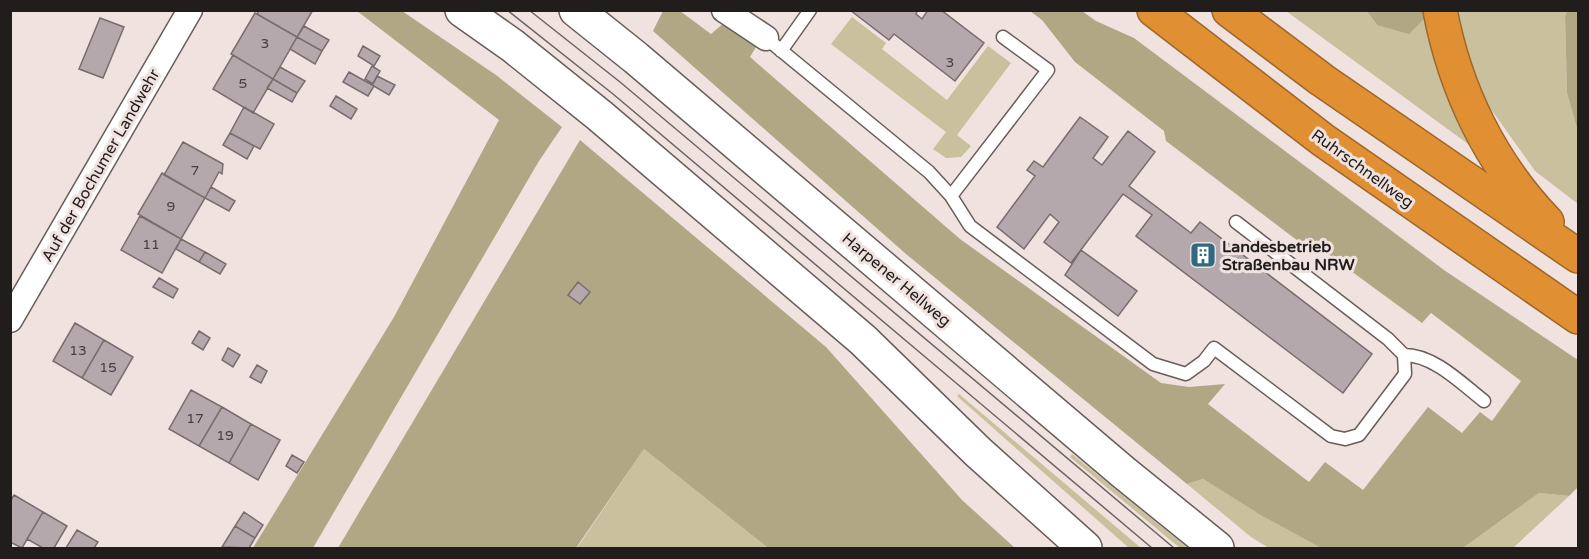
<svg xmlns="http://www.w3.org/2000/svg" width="1589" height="559" font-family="'Varela Round',sans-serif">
	<rect width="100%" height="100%" fill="#efe2df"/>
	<path fill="#c9c09d" d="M1286 11H1367L1377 25 1426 17 1431 47 1475 149Z
		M1454 11H1568L1565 16 1567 93 1578 132V204L1535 171 1478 91Z
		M852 17 886 43 882 49 947 100 988 46 1011 63 957 135 971 146 961 157 946 158 933 149 946 132 831 44Z
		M959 394 1141 548H1129L957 396Z
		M644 449 768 548H577Z
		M1072 454 1188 548H1180L1070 457Z
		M1203 479 1262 516 1321 548H1269L1251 537 1187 484Z
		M1539 493 1569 496 1513 548H1463Z"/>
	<path fill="#b0a885" d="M1568 10 1578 11V132L1567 93 1565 16Z
		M357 11H402L496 75 562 127 539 161 313 548H253L394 317 499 120Z
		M663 11H680L711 34 725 22 756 47 750 57 960 239 1161 383 1189 387 1225 384 1208 404 1309 482 1325 462 1363 490 1428 407 1462 433 1480 412 1492 421 1521 381 1431 313 1422 323 1306 238 1302 244 1166 141 1164 131 1075 62 1042 20 1030 11H1082L1096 21 1134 38 1444 270 1578 360V487L1569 496 1539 493 1463 548H1321L1262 516 1203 479 1187 484 906 254 653 31Z
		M1367 11H1426V17L1409 34 1377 25Z
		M580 140 826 347 962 500 1015 548H768L644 449 576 548H338Z"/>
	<path fill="#b5a8ac" stroke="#786c6f" stroke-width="1.5" d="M259 10H313L297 37 257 14Z
		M850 10H918L916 14 922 19 928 10H941L984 43 955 81 894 34 889 40Z
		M255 13 297 37 273 79 231 54Z
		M100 18 124 27 103 78 79 69Z
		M304 26 329 40 322 51 297 37Z
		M297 37 322 51 315 64 290 49Z
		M363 46 380 56 374 66 358 56Z
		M233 55 273 79 253 113 213 89Z
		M372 66 380 71 373 84 365 79Z
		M280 67 305 81 297 93 273 79Z
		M349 72 374 86 368 96 343 82Z
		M377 76 395 85 389 95 372 85Z
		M273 79 297 93 292 102 267 88Z
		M336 96 357 109 351 119 330 106Z
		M244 107 274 124 260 149 230 133Z
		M1080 117 1108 137 1093 158 1102 165 1128 131 1155 152 1129 186 1191 233 1200 222 1372 354 1343 393 1136 236 1152 215 1123 194 1071 263 1044 242 1059 222 1050 214 1024 249 997 227 1035 176 1027 170 1034 161 1043 167Z
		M230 133 254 146 247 159 223 145Z
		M183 142 223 164 222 174 219 172 205 198 164 175Z
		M162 173 205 198 181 239 138 214Z
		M211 187 235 201 229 211 205 198Z
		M140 216 181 239 162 273 121 250Z
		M181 239 205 252 199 262 176 249Z
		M1081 250 1137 291 1118 316 1065 275Z
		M205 252 226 264 220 274 199 262Z
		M159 278 178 289 173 298 153 287Z
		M578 282 590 292 580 304 568 295Z
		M75 323 104 340 82 378 53 361Z
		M199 331 210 338 203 350 192 343Z
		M104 340 133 357 111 395 82 378Z
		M228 348 240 355 233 367 222 360Z
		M257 365 267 371 261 383 250 377Z
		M191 390 222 407 199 446 169 429Z
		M222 407 251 424 229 463 199 446Z
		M251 424 280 440 258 480 229 463Z
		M292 455 304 462 297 473 286 466Z
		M14 495 43 512 22 548 10 542V502Z
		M43 512 67 526 54 548H43L27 539Z
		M244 512 263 525 255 538 235 526Z
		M235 526 255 538 249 548 222 547Z
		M77 530 98 542 94 548H66Z"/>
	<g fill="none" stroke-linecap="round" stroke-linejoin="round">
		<defs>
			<path id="lane" d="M766 38 929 172 951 196 1048 70 1003 37
				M781 51 810 10
				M951 196 970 226 1153 364 1186 374 1204 361 1214 348 1331 436 1345 439 1359 435 1405 374 1404 355 1388 339 1236 222
				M1404 355C1434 355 1461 383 1484 401"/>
			<path id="street" d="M724 10 766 38
				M10 320 190 10"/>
			<path id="secondary" d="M462 10 513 46 599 115 863 340 978 452 1085 548
				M576 10 636 58 1123 472 1217 548"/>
			<path id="highway" d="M1154 10 1323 140 1578 317
				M1229 10 1322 80 1578 256
				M1440 10C1455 90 1491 164 1547 222"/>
		</defs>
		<use href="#lane" stroke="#685d5a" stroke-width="15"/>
		<use href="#street" stroke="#685d5a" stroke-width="27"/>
		<use href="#secondary" stroke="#685d5a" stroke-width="36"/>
		<use href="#highway" stroke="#9e672b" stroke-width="36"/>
		<use href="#lane" stroke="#fff" stroke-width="12"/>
		<use href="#street" stroke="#fff" stroke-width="24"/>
		<use href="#secondary" stroke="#fff" stroke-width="33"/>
		<use href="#highway" stroke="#e18f33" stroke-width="33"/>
		<path stroke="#6b6462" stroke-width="1.5" d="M507 10 613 94 1152 548
			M529 10 620 82 1174 548"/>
	</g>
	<defs>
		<symbol id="building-square" viewBox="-11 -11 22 22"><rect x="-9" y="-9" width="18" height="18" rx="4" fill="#306982" stroke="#efe2df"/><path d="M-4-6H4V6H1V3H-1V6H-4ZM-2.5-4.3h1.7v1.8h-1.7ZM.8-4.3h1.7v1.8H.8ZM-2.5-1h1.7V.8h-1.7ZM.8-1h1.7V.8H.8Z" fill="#fff"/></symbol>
	</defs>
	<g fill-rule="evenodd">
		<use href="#building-square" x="1188" y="240" width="30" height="30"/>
	</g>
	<g text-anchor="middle" stroke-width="6" stroke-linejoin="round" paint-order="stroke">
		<g font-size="14" fill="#464040">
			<text x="265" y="48">3</text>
			<text x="950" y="67">3</text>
			<text x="243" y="88">5</text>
			<text x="195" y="175">7</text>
			<text x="171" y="211">9</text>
			<text x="151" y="249">11</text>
			<text x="78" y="355">13</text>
			<text x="108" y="372">15</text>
			<text x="195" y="423">17</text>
			<text x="225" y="440">19</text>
		</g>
		<g font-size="16" fill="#211d1c" stroke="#efe2df">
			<text transform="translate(100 165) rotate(-60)" y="6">Auf der Bochumer Landwehr</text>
			<text transform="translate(1363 168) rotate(36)" y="6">Ruhrschnellweg</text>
			<text transform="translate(897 279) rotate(40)" y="6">Harpener Hellweg</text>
		</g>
		<g font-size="16" font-weight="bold" fill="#211d1c" stroke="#efe2df" text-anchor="start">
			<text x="1222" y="252">Landesbetrieb<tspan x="1222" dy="18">Straßenbau NRW</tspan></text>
		</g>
	</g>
	<rect width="1589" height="559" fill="none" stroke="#211d1c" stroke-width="24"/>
</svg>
